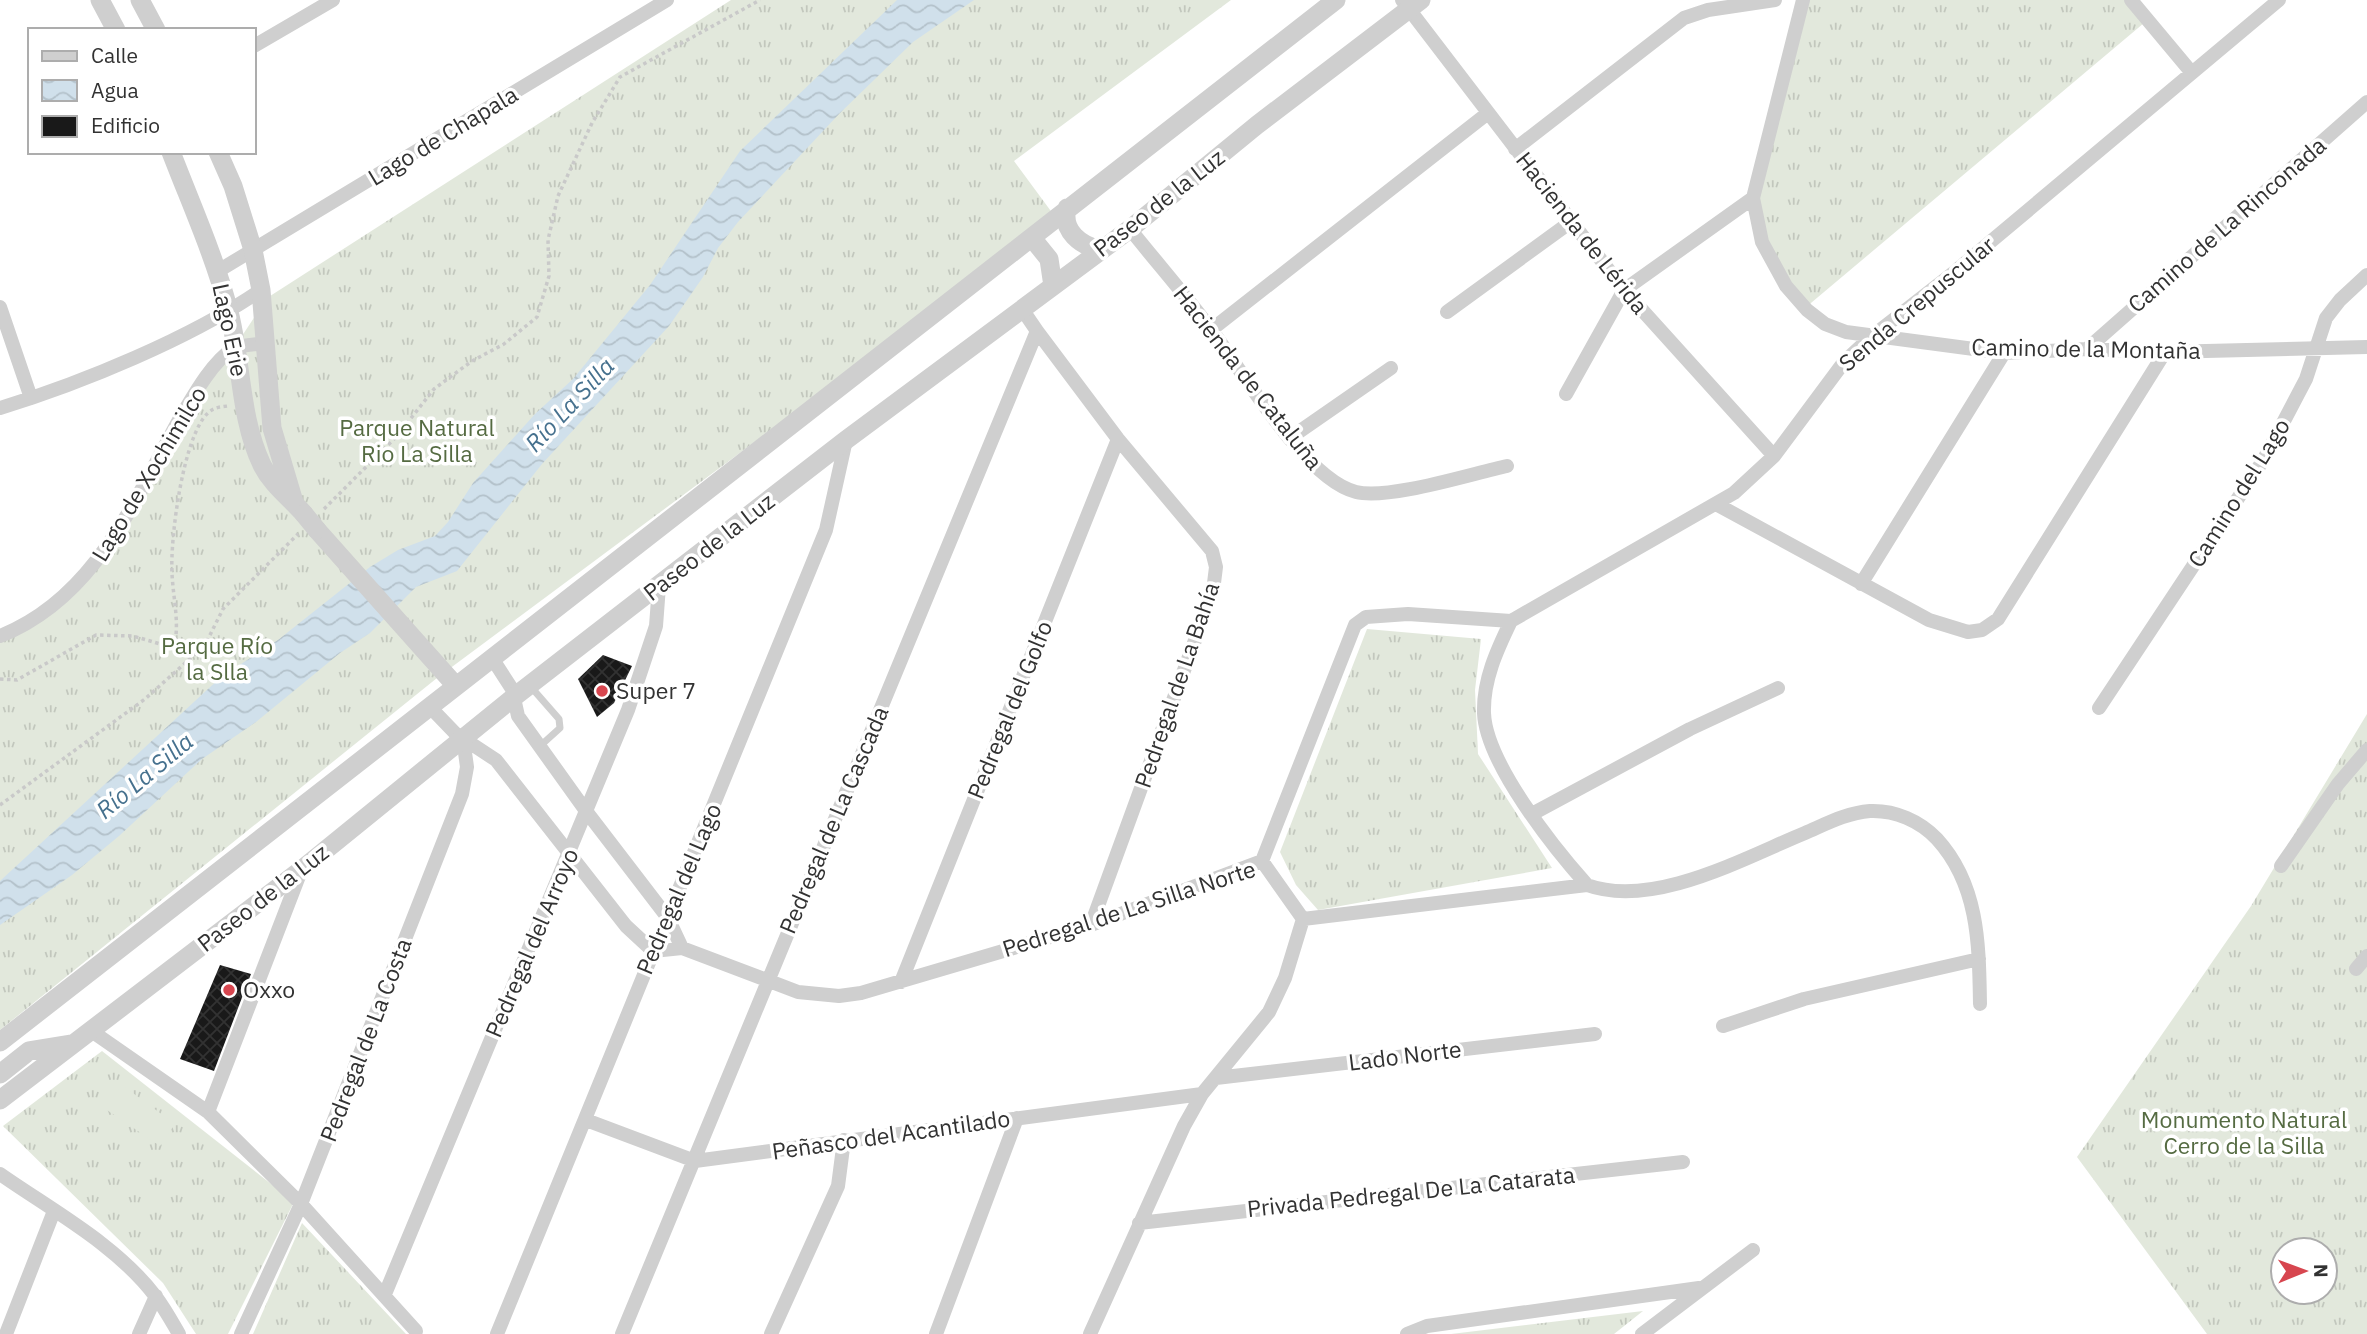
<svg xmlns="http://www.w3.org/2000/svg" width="2367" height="1334" font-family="'IBM Plex Sans',sans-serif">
	<defs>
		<pattern id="grass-tufts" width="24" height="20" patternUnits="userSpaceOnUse" patternTransform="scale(1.75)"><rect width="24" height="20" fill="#e2e8dc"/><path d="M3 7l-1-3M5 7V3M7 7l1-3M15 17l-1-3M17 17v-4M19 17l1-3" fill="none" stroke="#c2c7bd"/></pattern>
		<pattern id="water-waves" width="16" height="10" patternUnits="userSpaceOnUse" patternTransform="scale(1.75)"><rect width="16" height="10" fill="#d0e0eb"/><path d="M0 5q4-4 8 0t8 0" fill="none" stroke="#b3c1ca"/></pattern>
		<pattern id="building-cross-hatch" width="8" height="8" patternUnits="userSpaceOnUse" patternTransform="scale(1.75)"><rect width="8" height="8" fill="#191919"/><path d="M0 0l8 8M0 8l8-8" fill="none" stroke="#323232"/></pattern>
	</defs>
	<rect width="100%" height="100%" fill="#fff"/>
	<path fill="url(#grass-tufts)" fill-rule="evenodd" d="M731 0H1231L1014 161 1056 218 437 678 0 1030V635L79 584 194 394 234 348 267 298Z
		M1803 0H2127L2144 23 1805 308 1755 218Z
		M1367 629 1481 639 1475 690 1478 754 1552 868 1318 910 1296 885 1280 852Z
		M2367 714V1334H2207L2077 1157 2251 906ZM2283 1250H2325V1292H2283Z
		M102 1051 294 1202 228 1334H196L163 1283 3 1126Z
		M302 1223 406 1334H253Z
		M1643 1311 1614 1334H1451Z"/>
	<path fill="#e2e8dc" d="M122 1085 175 1124 160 1146 104 1108Z"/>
	<path fill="url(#water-waves)" d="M897 0H974L913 42 839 114 738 222 718 248 703 277 669 326 542 464 457 571 416 587 370 633 340 653 256 722 202 759 119 836 72 875 0 925V881L221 677 278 640 370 567 398 550 435 536 448 522 473 483 535 414 573 379 650 285 740 151Z"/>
	<path fill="url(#building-cross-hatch)" d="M603 655 632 666 614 703 597 717 578 679Z
		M220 965 251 974 214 1071 180 1059Z"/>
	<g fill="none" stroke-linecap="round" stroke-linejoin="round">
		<path stroke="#c9c9c9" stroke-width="3.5" stroke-dasharray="3.5 3.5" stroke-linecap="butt" d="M324 509 396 437 434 389 472 361 504 344 537 317 549 276 548 240 558 196 592 123 620 77 760 0
			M174 648C180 622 173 599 172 573 170 539 183 436 208 413 214 407 221 407 228 406
			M0 679 17 680 96 635 133 636 174 648 204 647 223 609 298 534
			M0 805 145 699 202 648"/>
		<path stroke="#cfcfcf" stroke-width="7" d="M531 687 559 719 560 728 539 747"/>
		<path stroke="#cfcfcf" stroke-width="14" d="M1402 0 1624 290 1774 456
			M1803 0 1753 198 1762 242 1786 286 1807 310 1825 324 1846 332 2004 353 2087 349 2165 352 2367 347
			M2131 0 2192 73
			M254 46 333 0
			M1515 149 1684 18 1708 10 1775 0
			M1130 229C1157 263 1187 297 1213 332 1244 374 1306 480 1356 492 1389 500 1470 474 1507 466
			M218 271 667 0
			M0 307 31 398
			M1447 312 1572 221
			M1211 330 1488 113
			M1037 331 1118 439 1212 551 1216 567 1213 591 1091 925
			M2087 349 2367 102
			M1566 394 1624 290 1753 198
			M0 408C82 383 191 338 261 290
			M1290 438 1391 368
			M1716 504 1929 620 1968 632 1982 630 1998 619 2165 352
			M1861 584 2004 353
			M1511 621C1497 650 1483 680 1484 713 1486 763 1554 848 1587 885 1653 909 1744 858 1805 833 1826 824 1846 813 1870 811 1895 810 1920 821 1937 839 1979 885 1979 945 1980 1004
			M0 636C94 599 133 503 179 420 191 400 212 361 233 349 241 344 256 345 265 343
			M492 658 512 689 518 716 586 811 668 918 682 948
			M429 706 455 733 496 760 626 926 653 951 682 948 798 992 839 996 861 993 1091 925 1262 861 1303 919
			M2099 708 2264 459 2306 379 2326 318 2340 300 2367 275
			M1532 814 1690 729 1778 688
			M1262 861 1355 625 1366 617 1408 614 1511 621 1734 493 1774 456 1844 362 1870 338 1952 274 2279 0
			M2281 866 2338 784 2367 750
			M1303 919 1587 885
			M2356 969 2367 956
			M901 982 1118 439
			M1723 1026 1804 999 1979 959
			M90 1030 208 1112 301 1204 416 1331
			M1216 1078 1595 1034
			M208 1112 301 871
			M586 1120 695 1161 1202 1094
			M0 1174C53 1211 117 1245 156 1297 165 1309 172 1322 179 1334
			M1139 1223 1683 1162
			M385 1294 628 710 656 626 659 586
			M6 1334 54 1211
			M139 1334 156 1296
			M241 1334 301 1204 462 794 467 767 463 738
			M497 1334 826 530 846 440
			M622 1334 1037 331 1022 309
			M771 1334 838 1186 844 1140
			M936 1334 1017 1118
			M1090 1334 1184 1126 1202 1094 1269 1012 1285 978 1303 919
			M1407 1334 1427 1326 1699 1288
			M1642 1334 1753 1250"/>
		<path stroke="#cfcfcf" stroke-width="19" d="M100 0 116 30
			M140 0 156 30
			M171 152C191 204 214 255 228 308 242 359 239 417 262 465 272 485 290 498 304 514
			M218 152 233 186 253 250 261 290 272 428 294 502
			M1067 208C1061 231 1081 246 1101 250
			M1032 238 1049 259 1053 286
			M317 530 456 686
			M0 1042 1336 0
			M0 1074 29 1051 72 1044
			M0 1100 301 870 514 697 846 440 1130 229 1257 125 1421 0"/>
		<path stroke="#cfcfcf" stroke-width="19" d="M304 514 317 530"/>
	</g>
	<g fill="#d7464f" stroke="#fff" stroke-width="2.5">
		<circle cx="602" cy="691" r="7"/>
		<circle cx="229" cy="990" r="7"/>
	</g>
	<g text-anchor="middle" stroke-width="7" stroke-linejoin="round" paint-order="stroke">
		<g font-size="23" fill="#323232" stroke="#fff">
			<text transform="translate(443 136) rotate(-31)" y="8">Lago de Chapala</text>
			<text transform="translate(1159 203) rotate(-38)" y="8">Paseo de la Luz</text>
			<text transform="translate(2227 225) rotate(-41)" y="8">Camino de La Rinconada</text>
			<text transform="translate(1582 233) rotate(52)" y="8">Hacienda de Lérida</text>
			<text transform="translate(1917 304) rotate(-40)" y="8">Senda Crepuscular</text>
			<text transform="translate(230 330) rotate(78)" y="8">Lago Erie</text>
			<text transform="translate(2086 349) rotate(1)" y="8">Camino de la Montaña</text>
			<text transform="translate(1248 378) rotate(52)" y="8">Hacienda de Cataluña</text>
			<text transform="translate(149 474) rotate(-59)" y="8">Lago de Xochimilco</text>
			<text transform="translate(2239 493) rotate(-58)" y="8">Camino del Lago</text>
			<text transform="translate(709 547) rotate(-38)" y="8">Paseo de la Luz</text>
			<text transform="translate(1177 685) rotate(-71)" y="8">Pedregal de La Bahía</text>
			<text transform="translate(1010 710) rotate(-68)" y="8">Pedregal del Golfo</text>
			<text transform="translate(834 820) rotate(-67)" y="8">Pedregal de La Cascada</text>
			<text transform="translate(679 889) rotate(-67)" y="8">Pedregal del Lago</text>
			<text transform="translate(263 898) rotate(-38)" y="8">Paseo de la Luz</text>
			<text transform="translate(1129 909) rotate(-18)" y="8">Pedregal de La Silla Norte</text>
			<text transform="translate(532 943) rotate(-67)" y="8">Pedregal del Arroyo</text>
			<text transform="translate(366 1040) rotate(-69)" y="8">Pedregal de La Costa</text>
			<text transform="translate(1405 1056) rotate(-7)" y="8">Lado Norte</text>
			<text transform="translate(891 1135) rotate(-8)" y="8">Peñasco del Acantilado</text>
			<text transform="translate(1411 1192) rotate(-6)" y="8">Privada Pedregal De La Catarata</text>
		</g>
		<g font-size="23" fill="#556b42" stroke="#fff">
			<text x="417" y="436">Parque Natural<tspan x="417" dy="26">Rio La Silla</tspan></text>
			<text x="217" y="654">Parque Río<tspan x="217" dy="26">la Slla</tspan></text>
			<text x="2244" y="1128">Monumento Natural<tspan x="2244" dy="26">Cerro de la Silla</tspan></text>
		</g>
		<g font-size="23" fill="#323232" stroke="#fff" text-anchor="start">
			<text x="616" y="699">Super 7</text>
			<text x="243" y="998">Oxxo</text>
		</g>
		<g font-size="24" font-style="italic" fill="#46718e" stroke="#fff">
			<text transform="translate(570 405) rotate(-47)" y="8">Río La Silla</text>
			<text transform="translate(145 776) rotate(-40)" y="8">Río La Silla</text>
		</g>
	</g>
	<rect x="28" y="28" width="228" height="126" fill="#ffffff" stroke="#adadad" stroke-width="2"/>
	<rect x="42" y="51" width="35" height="10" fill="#cfcfcf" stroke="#adadad" stroke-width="2"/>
	<text x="91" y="63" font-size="21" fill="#323232">Calle</text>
	<rect x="42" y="80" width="35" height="21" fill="url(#water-waves)" stroke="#adadad" stroke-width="2"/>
	<text x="91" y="98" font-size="21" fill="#323232">Agua</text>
	<rect x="42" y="116" width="35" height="21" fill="#191919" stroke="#adadad" stroke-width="2"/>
	<text x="91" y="133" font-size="21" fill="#323232">Edificio</text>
	<g transform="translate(2304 1271) rotate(89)"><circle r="33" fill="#ffffff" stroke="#adadad" stroke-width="2"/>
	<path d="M0-5L12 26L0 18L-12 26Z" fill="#d7464f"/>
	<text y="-10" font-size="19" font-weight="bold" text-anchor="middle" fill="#323232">N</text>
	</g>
</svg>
